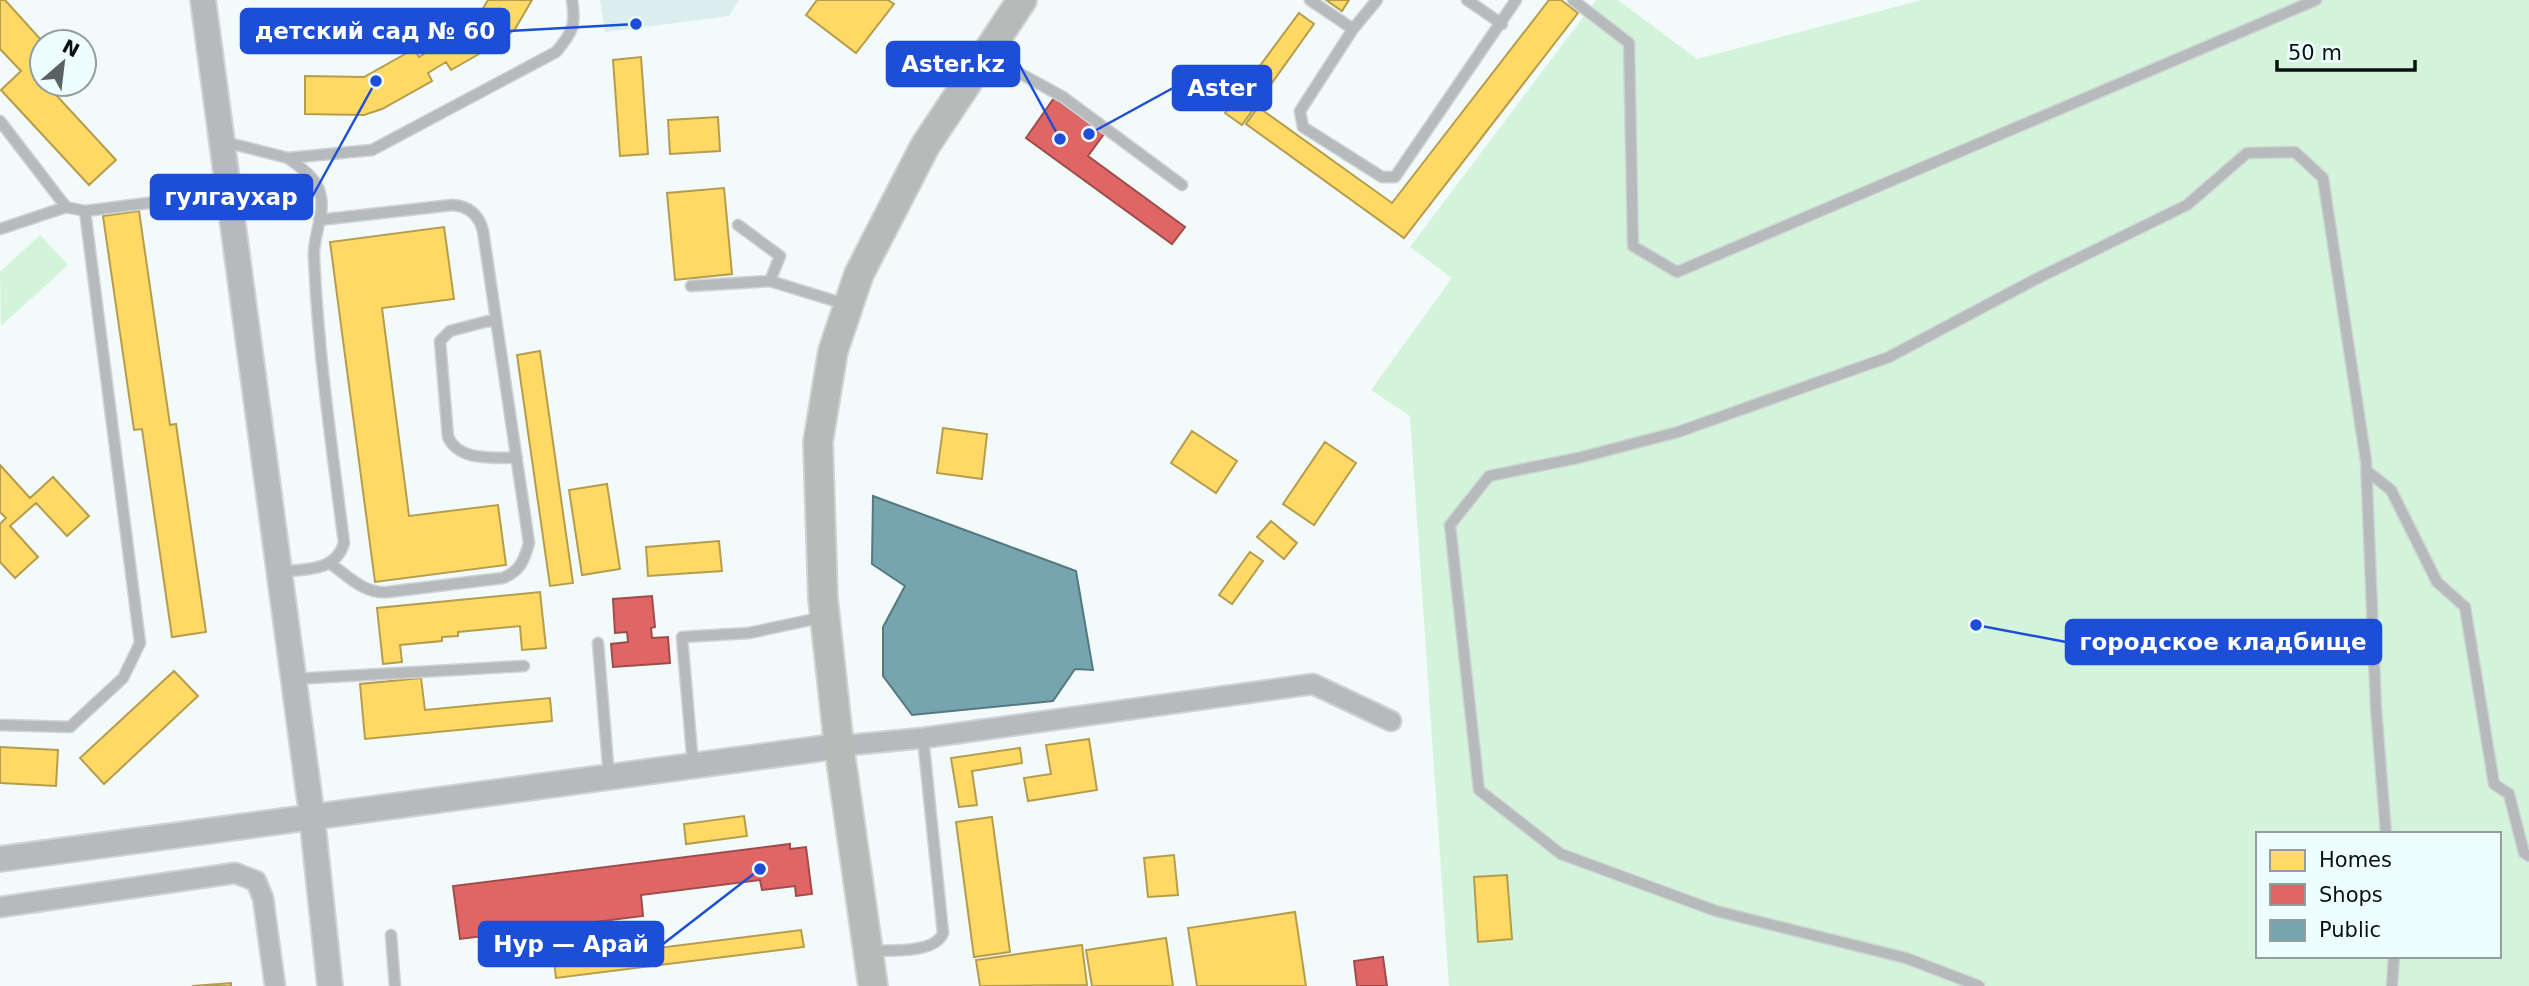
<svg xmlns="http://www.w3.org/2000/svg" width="2529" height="986" font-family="'DejaVu Sans',sans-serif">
	<rect width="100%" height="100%" fill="#f2fafa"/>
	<path fill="#dceded" d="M600 0H739L729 16 605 32Z"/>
	<path fill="#d3f3da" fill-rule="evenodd" d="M1596 0H1618L1697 59 1922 0H2529V986H1449L1410 416 1371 390 1452 278 1410 247ZM2258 834H2499V956H2258Z
		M40 235 68 265 1 326 0 272Z"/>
	<path fill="#ffd966" stroke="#b69d4c" stroke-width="2" d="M0 0H5L43 42 42 61 32 69 42 80V84H46L116 160 89 185 1 90 21 71 0 49Z
		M488 0H532L515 29 500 42 451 70 446 62 428 73 432 81 382 109 364 115 305 114V76L364 77 414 49 419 57 437 46 432 38 482 10Z
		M817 0H888L894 4 856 53 806 15Z
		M1326 0H1349L1342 11Z
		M1549 0H1561L1578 13 1404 238 1246 124 1258 107 1392 203Z
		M1299 13 1314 24 1242 125 1225 113Z
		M641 57 648 154 620 156 613 60Z
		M718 117 720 151 670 154 668 120Z
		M724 188 732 274 675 280 667 193Z
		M139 211 170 425 176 424 206 632 172 637 142 429 134 430 103 216Z
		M444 227 454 299 382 308 409 516 498 505 506 565 375 582 330 242Z
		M540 351 573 583 550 586 517 355Z
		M943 428 987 434 982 479 937 473Z
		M1192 431 1237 461 1216 493 1171 463Z
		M1325 442 1356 463 1314 525 1283 504Z
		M0 465 30 498 53 477 89 516 67 536 36 503 10 526 38 557 15 578 0 562V524L6 518 0 512Z
		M607 484 620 569 582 575 569 490Z
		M1271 521 1297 543 1284 559 1257 537Z
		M719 541 722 571 648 576 646 547Z
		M1250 552 1263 561 1232 604 1219 595Z
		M540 592 546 648 522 650 520 626 458 632V636L442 637V641L400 645 402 662 383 664 377 608Z
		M976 615 1012 636 987 678 951 657Z
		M174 671 198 696 104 784 80 758Z
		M421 678 425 710 550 698 552 721 365 739 360 684Z
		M1089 739 1097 790 1028 801 1024 778 1051 774 1046 745Z
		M0 747 58 750 56 786 0 783Z
		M1020 748 1022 763 972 771 977 805 959 807 951 758Z
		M744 816 747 836 686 844 684 824Z
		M992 817 1010 952 974 957 956 822Z
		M1174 855 1178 895 1148 897 1144 858Z
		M1507 875 1512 939 1478 942 1474 877Z
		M1295 912 1306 986H1197L1188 928Z
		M801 930 804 947 556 978 554 961Z
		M1166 938 1173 986H1092L1086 950Z
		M1082 945 1087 985 980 986 976 960Z
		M231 983V986H192Z"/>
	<path fill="#e06666" stroke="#a04c4c" stroke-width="2" d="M1054 98 1104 134 1088 156 1185 227 1172 244 1026 138Z
		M652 596 655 627 651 628 652 638 668 637 670 663 613 667 611 644 628 642 627 632 615 633 613 599Z
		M790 844V849L806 847 812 894 796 896 795 886 762 890 760 880 641 895 643 916 460 939 453 886Z
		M1383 957 1387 986H1357L1354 961Z"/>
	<path fill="#76a5af" stroke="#56787f" stroke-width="2" d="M873 496 1076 571 1093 670 1075 669 1053 701 912 715 883 676V627L905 586 872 564Z"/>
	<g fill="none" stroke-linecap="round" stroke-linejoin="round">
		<defs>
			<path id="service" d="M1310 0 1353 29
				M1377 0 1353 29 1300 111 1303 127 1382 177H1395L1516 0
				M1467 0 1502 24
				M1573 0 1629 43 1633 246 1677 272 2316 0
				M988 56 1063 97 1182 185
				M0 121 66 207
				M225 142 288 158 372 150 556 52C573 32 576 26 572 0
				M319 220 452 205C469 206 479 215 483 231L529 543C524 561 520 571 503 578L388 592C364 594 349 577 331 564
				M738 225 780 256 770 281
				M0 229 66 207 85 211
				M691 286 770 281 848 305
				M496 319 450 331 440 341 448 437C459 462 494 457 517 458
				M2367 471 2391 490 2437 582 2465 607 2494 784 2509 794 2524 853 2529 856
				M279 572C304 569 336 572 344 543 332 448 318 352 314 256 313 235 326 213 320 193 315 176 301 168 288 158
				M598 643 609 777
				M293 679 524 666
				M0 725 70 727 123 678 140 643 85 211 227 193
				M693 765 682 637 749 633 824 617
				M391 935 395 986
				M869 951C889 950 935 954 943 933L923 738
				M1979 986 1906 958 1716 911 1561 854 1479 790 1450 525 1489 476 1578 458 1678 432 1889 357 2036 279 2187 205 2247 153 2295 152 2323 178 2366 461 2376 708 2386 834
				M2392 986 2394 956"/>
			<path id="minor" d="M839 746 923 738 1313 684 1391 721
				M0 907 235 873 256 881 263 898 275 986"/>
			<path id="tertiary" d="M203 0 312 817 330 986
				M0 859 839 746"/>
			<path id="secondary" d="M873 986 839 746 823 599 818 442 833 351 859 274 925 146 1022 0"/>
		</defs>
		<use href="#service" stroke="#ced4d4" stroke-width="13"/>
		<use href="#minor" stroke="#ced4d4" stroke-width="23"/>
		<use href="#tertiary" stroke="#ced4d4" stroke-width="28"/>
		<use href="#secondary" stroke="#ced4d4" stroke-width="32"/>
		<use href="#service" stroke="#b7baba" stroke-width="10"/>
		<use href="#minor" stroke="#b7baba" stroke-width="19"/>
		<use href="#tertiary" stroke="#b7baba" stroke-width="24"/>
		<use href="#secondary" stroke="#b6bab9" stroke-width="28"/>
	</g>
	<path fill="none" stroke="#1d4ed8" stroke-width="2.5" d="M636 24L509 31M1060 139L1019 64M1089 134L1173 88M376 81L312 197M1976 625L2066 642M760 869L663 944"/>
	<g fill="#1d4ed8" stroke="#eefdfd" stroke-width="2.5">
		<circle cx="636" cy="24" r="7"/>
		<circle cx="1060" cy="139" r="7"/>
		<circle cx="1089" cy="134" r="7"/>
		<circle cx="376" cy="81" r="7"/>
		<circle cx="1976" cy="625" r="7"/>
		<circle cx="760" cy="869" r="7"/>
	</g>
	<g fill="#1d4ed8" stroke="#1d4ed8" stroke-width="2.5">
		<rect x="241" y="9" width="268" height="44" rx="7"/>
		<rect x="887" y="42" width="132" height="44" rx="7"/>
		<rect x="1173" y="66" width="98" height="44" rx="7"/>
		<rect x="151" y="175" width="161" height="44" rx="7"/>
		<rect x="2066" y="620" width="315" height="44" rx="7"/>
		<rect x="479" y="922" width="184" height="44" rx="7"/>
	</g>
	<g font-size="23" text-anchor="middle" font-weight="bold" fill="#fff">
		<text x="375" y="39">детский сад № 60</text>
		<text x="953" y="72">Aster.kz</text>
		<text x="1222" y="96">Aster</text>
		<text x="231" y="205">гулгаухар</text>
		<text x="2223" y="650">городское кладбище</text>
		<text x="571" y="952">Нур — Арай</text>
	</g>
	<rect x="2256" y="832" width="245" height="126" fill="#eefdfd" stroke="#939e9e" stroke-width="2"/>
	<rect x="2270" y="850" width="35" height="21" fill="#ffd966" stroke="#939e9e" stroke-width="2"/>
	<text x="2319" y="867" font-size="21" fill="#0b1010">Homes</text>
	<rect x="2270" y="884" width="35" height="21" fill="#e06666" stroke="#939e9e" stroke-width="2"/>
	<text x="2319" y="902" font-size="21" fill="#0b1010">Shops</text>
	<rect x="2270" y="920" width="35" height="21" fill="#76a5af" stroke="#939e9e" stroke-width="2"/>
	<text x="2319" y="937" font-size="21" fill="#0b1010">Public</text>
	<g transform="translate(63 63) rotate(28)"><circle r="33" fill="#eefdfd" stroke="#939e9e" stroke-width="2"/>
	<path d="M0-5L12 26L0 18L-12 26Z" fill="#5c6262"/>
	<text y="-10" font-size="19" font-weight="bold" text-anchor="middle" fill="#0b1010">N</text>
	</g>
	<path d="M2277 60v10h138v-10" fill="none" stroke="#0b1010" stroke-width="3.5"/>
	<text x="2288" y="60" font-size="21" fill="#0b1010" stroke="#eefdfd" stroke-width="5" paint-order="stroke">50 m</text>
</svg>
